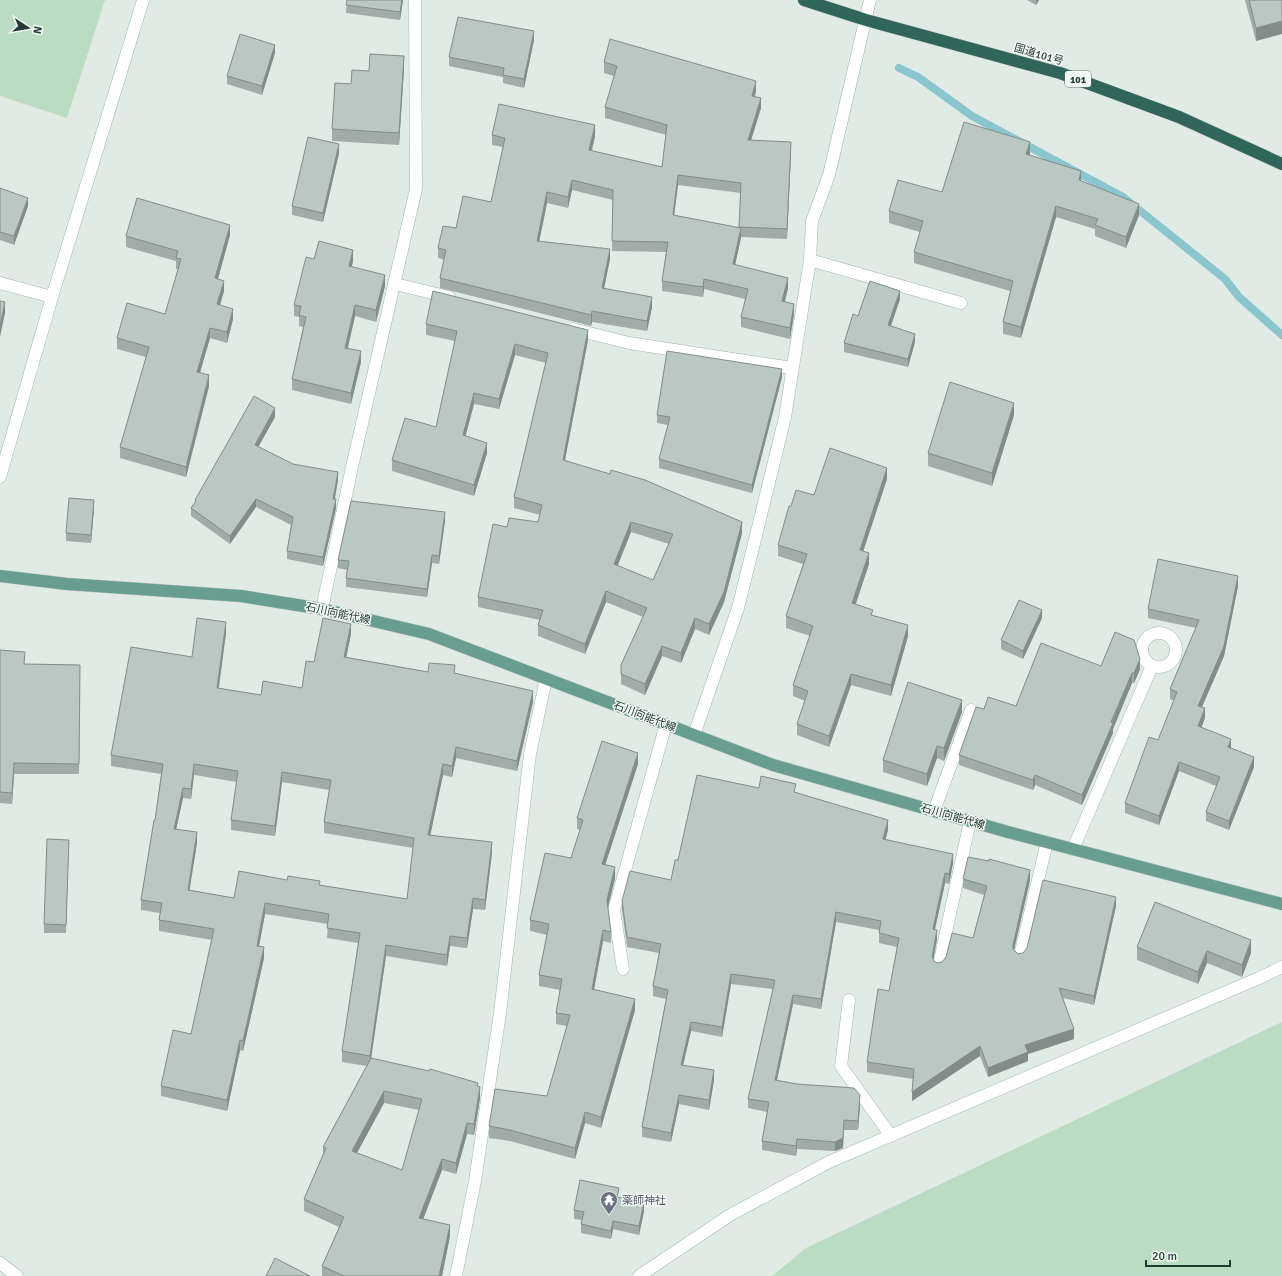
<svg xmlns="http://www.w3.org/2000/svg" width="1282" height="1276" font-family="Signika,'Noto Sans JP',sans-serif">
	<rect width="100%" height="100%" fill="#e1ebe6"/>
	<path fill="#bbdbc3" d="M0 0H105L67 118 0 96Z
		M1282 1022V1276H772L806 1248Z"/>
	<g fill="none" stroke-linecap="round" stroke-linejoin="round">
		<path stroke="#8bc5ce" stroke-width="8" d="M899 68 918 77 972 116 1123 197 1225 279 1239 297 1282 335"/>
		<defs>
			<path id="minor" d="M810 260 961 303
				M0 283 52 297
				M395 284 449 297
				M573 329 629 343 792 368
				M0 477 52 297 143 0
				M322 609 352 467 416 189 415 0
				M1142 650a17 17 0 1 1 34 0a17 17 0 1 1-34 0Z
				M694 735 738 608 764 503 785 417 810 260 812 221 829 175 870 0
				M934 811 971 710
				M1073 849 1152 666
				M1020 956 1047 842
				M939 965 970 821
				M623 969 614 910 666 724
				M849 1000 841 1066 891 1136
				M0 1263 17 1276
				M456 1276 475 1181 500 1013 530 754 546 679
				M639 1276 730 1215 829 1162 1259 978 1282 967"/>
			<path id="major" d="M0 576 67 584 241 596 322 609 429 634 773 765 1008 832 1282 904"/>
			<path id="highway" d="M804 0 866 20 1060 73 1179 117 1282 164"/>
		</defs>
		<use href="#minor" stroke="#a4b3ad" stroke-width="13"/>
		<use href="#major" stroke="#c1c8c6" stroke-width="13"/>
		<use href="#highway" stroke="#c1c8c6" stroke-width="13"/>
		<use href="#minor" stroke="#fff" stroke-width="12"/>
		<use href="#major" stroke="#679e8f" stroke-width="12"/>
		<use href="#highway" stroke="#2f6659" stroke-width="12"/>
	</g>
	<path fill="#9faca7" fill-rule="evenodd" d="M347 0H403L400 20 346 13Z
		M1027 0H1039L1036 5Z
		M1245 0H1282L1256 41Z
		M534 40 524 88 503 83V77L449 66V57Z
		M275 53 262 95 227 84V76Z
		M604 62 756 91 755 97 761 108 751 140 791 152 787 239 741 237 735 265 788 288 785 302 794 314 790 339 741 327V317L745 299 704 289 703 297 662 291V281L666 252 612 251 613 200 572 190 568 208 547 203 539 242 610 259 604 289 652 307 647 331 592 322 591 326 440 288V278L444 260 438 258V248L456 228 491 202 503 147 492 145V135L595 136 592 151 662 167 666 135 605 118V107L614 76 604 73ZM678 185 741 193 739 228 674 215Z
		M404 69 399 145 332 141V129L351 84 369 71Z
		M339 153 323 222 292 215V206Z
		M1030 154 1029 155 1081 181 1139 215 1126 248 1095 236V229L1056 217 1021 338 1003 334V322L1010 291 914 263V252L920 232 889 223V211L942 192Z
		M0 188 28 206 14 245 0 240Z
		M230 235 218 279 224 291 220 305 233 319 227 343 210 338 200 373 209 386 186 477 120 458V447L146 357 117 349V338L165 314 178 269H176V261L126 247V236Z
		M314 259 353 261 352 266 385 286 376 322 355 316 348 348 361 362 351 404 292 390V379L303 327 299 326V317L294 316V305Z
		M900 299 891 326 915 342 908 367 844 352V343L858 316Z
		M426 324 588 340 565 460 742 533 724 602 709 635 695 629 681 663 662 656 645 695 621 684V665L643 617 606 602 585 654 538 636V625L540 620 478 607V597L507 527 538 522 540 515 514 508V497L546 363 515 355 499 409 474 404 465 436 487 453 474 496 392 471V460L436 427 455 341 426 335ZM631 532 669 544 653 580 617 566Z
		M782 377 752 493 659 468V459L668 425 657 423V415Z
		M1014 415 992 486 928 466V453Z
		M275 417 258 447 293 464 338 480 335 499 336 508 323 566 287 559V551L291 525 256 507 230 544 191 516V508L195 502V500Z
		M887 479 863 551 869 564 856 604 873 616 908 636 891 696 851 685 829 747 797 735V724L805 701 793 696V685L810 636 786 628V616L803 564 778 556V545L791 506 814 495Z
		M94 509 91 543 66 541V533Z
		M445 521 439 564 432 563 427 597 346 587V578L347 570 338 568V560Z
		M1238 586 1224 656 1202 707 1205 718 1201 728 1231 748 1254 767 1229 830 1206 821V812L1216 786 1179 771 1159 825 1125 813V803L1158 740 1174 701 1170 699V689L1196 628 1148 618V609Z
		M1042 618 1023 659 1001 649V640Z
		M226 633 219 688 261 695 302 688 314 662 351 634 346 657 428 672 455 673 533 702 517 771 456 758 452 777 443 775 430 835 492 853 485 910 473 909 467 948 450 946 447 966 386 956 371 1058 478 1086 480 1098 474 1135 467 1134 456 1174 442 1170 423 1219 450 1236 442 1276H322V1266L339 1227 304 1211V1199L323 1155V1147L367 1066 342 1062V1051L358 943 327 938 328 924 265 914 259 946 264 958 243 1051 240 1050 227 1111 161 1096V1086L191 1034 212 940 159 931V920L160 913 141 910V900L155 820 161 774 111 766V755L192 657ZM194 775 237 782 231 820V830L275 836 282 782 329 790 324 822V833L413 848 407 899 287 880 234 898 189 890 197 843 176 829 183 798 191 799ZM384 1103 419 1110 402 1170 357 1153Z
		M0 650 25 664 80 665 79 774H14L12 804 0 803Z
		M1101 666 1140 669 1134 683H1132L1113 729V733L1082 805 1035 785 1033 790 959 765V755L984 709 1016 706Z
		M962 712 944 761 937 758 927 786 883 772V760Z
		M638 764 605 864 615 878 608 907 611 932V943L603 941 594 989 635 1010 601 1128 585 1123 575 1159 510 1141 489 1138V1126L547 1096 567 1026 556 1024V1013L560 990 539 986V975L547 935 530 931V920L571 858 580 830 577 829V818Z
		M759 788 796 792 888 830 885 840 953 863 949 884 945 883 935 929 937 939 933 960 937 963 942 962 973 938 984 895 963 888V879L1030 880 1014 950 1018 954 1023 953 1116 906 1094 1005 1063 998 1074 1039 1028 1054V1061L988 1077 980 1056 912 1101 913 1079 867 1072V1062L889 991 897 947 879 943V930L836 922 821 1009 793 1004 777 1080 860 1105 858 1130H844L843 1148 835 1151 797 1149 796 1156 762 1150V1141L767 1112 748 1108V1099L773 989 731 984 722 1037 691 1031 683 1065 714 1080 709 1110 679 1104 671 1142 642 1137V1127L666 999 653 996V986L659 953 627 947 622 910V901L671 880 678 860Z
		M69 840 66 933H44V924Z
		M1137 947 1251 953 1242 977 1207 963 1198 984 1137 960Z
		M619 1197 644 1211 639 1235 613 1229 611 1239 581 1233V1224L582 1220 574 1219V1210Z"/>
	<path fill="#828c88" d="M402 0H403L400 20V12Z
		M1036 0H1039L1036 5Z
		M1282 21V34L1256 41V28Z
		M534 31V40L524 88V79Z
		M275 45V53L262 95V86Z
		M404 56V69L399 145V133Z
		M756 81V91L752 106V96Z
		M761 98V108L748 150V140Z
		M595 125V136L589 160V150Z
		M791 142V152L787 239V229Z
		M1030 142V154L1026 165V154Z
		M339 144V153L323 222V213Z
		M1081 171V182L1079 180Z
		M678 175V185L673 225V215Z
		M572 180V190L568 208V197Z
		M547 192V203L537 252V241Z
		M28 198V206L14 245V236Z
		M1139 204V215L1126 248V237Z
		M1056 206V217L1021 338V327Z
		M230 225V235L215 289V278Z
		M741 228V238L733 274V264Z
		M610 249V259L602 298V288Z
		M353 250V261L349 277V266Z
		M385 275V286L376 322V310Z
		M788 278V288L782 311V301Z
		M704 279V289L703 297V287Z
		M224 281V291L217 315V304Z
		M900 291V299L888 334V325Z
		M652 297V307L647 331V321Z
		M5 302V313L0 337V326Z
		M794 304V314L790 339V328Z
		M355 305V316L345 359V348Z
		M233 309V319L227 343V332Z
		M592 311V322L591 326V315Z
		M210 328V338L197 382V372Z
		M588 330V340L563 470V460Z
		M915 334V342L908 367V359Z
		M515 344V355L499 409V399Z
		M361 351V362L351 404V393Z
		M782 369V377L752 493V485Z
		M209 375V386L186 477V467Z
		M474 393V404L463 446V435Z
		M1014 403V415L992 486V473Z
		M275 408V417L255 453V445Z
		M487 443V453L474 496V485Z
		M887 468V479L860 561V550Z
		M338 472V480L333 507V499Z
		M256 499V507L230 544V536Z
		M336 499V508L323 566V557Z
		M94 500V509L91 543V535Z
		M445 512V521L439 564V556Z
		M631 522V532L614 575V564Z
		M742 522V533L724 602 709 635V624Z
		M869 553V564L852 614V603Z
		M432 555V563L427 597V589Z
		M1238 576V586L1224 656 1198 716V706Z
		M606 591V602L585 654V644Z
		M1042 610V618L1023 659V651Z
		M695 618V629L681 663V653Z
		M226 622V633L217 698V688Z
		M351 624V634L344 668V657Z
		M908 625V636L891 696V685Z
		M662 646V656L645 695V684Z
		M1140 659V669L1134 683V673Z
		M1132 673V683L1113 729V733L1082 805V795Z
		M851 674V685L829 747V736Z
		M533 691V702L517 771V761Z
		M962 700V712L944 761V748Z
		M1205 708V718L1198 736V726Z
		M1231 739V749L1228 747Z
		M937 746V758L927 786V774Z
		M456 747V758L452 777V766Z
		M638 753V764L602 875V864Z
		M1254 757V767L1229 830V821Z
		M1179 762V771L1159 825V816Z
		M14 763V774L12 804V793Z
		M194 764V775L191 799V789Z
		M443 764V775L428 846V835Z
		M282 772V782L275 836V826Z
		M1035 775V785L1033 790V780Z
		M183 788V798L174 839V829Z
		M888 820V830L883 849V839Z
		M197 832V843L188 900V890Z
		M492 842V853L485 910V900Z
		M953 854V863L949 884V874Z
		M615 867V878L607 911V900Z
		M1030 870V880L1013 954V945Z
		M945 873V883L933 938V929Z
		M1116 897V906L1094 1005V996Z
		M473 898V909L467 948V938Z
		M265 903V914L257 956V946Z
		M836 912V922L821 1009V999Z
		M603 930V941L592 1000V989Z
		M937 930V939L932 967V957Z
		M450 936V946L447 966V955Z
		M1251 940V953L1242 977V965Z
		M386 945V956L370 1066V1056Z
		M264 947V958L243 1051V1041Z
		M1207 951V963L1198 984V972Z
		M731 974V984L722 1037V1027Z
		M793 995V1004L775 1089V1080Z
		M635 999V1010L601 1128V1117Z
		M691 1022V1031L681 1074V1065Z
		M1074 1029V1039L1028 1054V1061L988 1077V1068L1025 1045Z
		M240 1040V1050L227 1111V1100Z
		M980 1046V1056L912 1101V1092Z
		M714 1070V1080L709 1110V1100Z
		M480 1087V1098L474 1135V1124Z
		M384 1091V1103L352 1162V1151Z
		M679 1095V1104L671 1142V1133Z
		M860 1095V1105L858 1130V1121Z
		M585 1112V1123L575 1159V1148Z
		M844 1120 843 1148 835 1151V1142Z
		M467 1123V1134L456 1174V1163Z
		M797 1139V1149L796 1156V1146Z
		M442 1159V1170L419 1230V1218Z
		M644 1202V1211L639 1235V1226Z
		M613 1221V1229L611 1239V1231Z
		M450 1225V1236L442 1276H439Z"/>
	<path fill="#b9c8c2" stroke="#828c88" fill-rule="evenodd" d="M347 0H402L400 12 346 5Z
		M1249 0H1282V21L1256 28Z
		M458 17 534 31 524 79 503 75 504 68 449 57Z
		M240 34 275 45 262 86 227 76Z
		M610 39 756 81 752 96 761 98 748 140 791 142 787 229 739 227 741 183 678 175 673 215 741 228 733 264 788 278 782 301 794 304 790 328 741 317 748 289 704 279 703 287 662 281 668 242 612 241 613 190 572 180 568 197 547 192 537 241 610 249 602 288 652 297 647 321 592 311 591 315 440 278 446 250 438 248 443 226 456 228 463 196 491 202 505 138 492 135 499 104 595 125 589 150 662 167 667 125 605 107 617 66 604 62Z
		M370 54 404 56 399 133 332 129 335 83 351 84 352 70 369 71Z
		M964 122 1030 142 1026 154 1081 171 1079 180 1139 204 1126 237 1095 225 1098 219 1056 206 1021 327 1003 322 1013 281 914 252 923 221 889 211 898 180 942 192Z
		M308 137 339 144 323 213 292 206Z
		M0 188 28 198 14 236 0 232Z
		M137 198 230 225 215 278 224 281 217 304 233 309 227 332 210 328 197 372 209 375 186 467 120 447 149 347 117 338 127 303 165 314 181 259 176 258 178 251 126 236Z
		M319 241 353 250 349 266 385 275 376 310 355 305 345 348 361 351 351 393 292 379 306 317 299 315 301 306 294 305 306 257 314 259Z
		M870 281 900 291 888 325 915 334 908 359 844 343 853 314 858 316Z
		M433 291 588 330 563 460 610 474 611 470 645 480 742 522 724 592 709 624 695 618 681 653 662 646 645 684 621 674V665L647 608 606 591 585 644 538 625 543 610 478 597 493 524 507 527 509 518 538 522 542 505 514 497 548 353 515 344 499 399 474 393 463 435 487 443 474 485 392 460 405 418 436 427 457 331 426 324ZM631 522 673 534 653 580 614 564Z
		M0 301 5 302 0 326Z
		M667 351 782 369 752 485 659 459 670 417 657 415Z
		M950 382 1014 403 992 473 928 453Z
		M254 396 275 408 255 445 293 464 338 472 333 499H336L323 557 287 551 293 517 256 499 230 536 191 508 196 501 195 500Z
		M830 448 887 468 860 550 869 553 852 603 873 610 871 615 908 625 891 685 851 674 829 736 797 724 808 691 793 685 813 626 786 616 807 554 778 545 789 506H791L796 490 814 495Z
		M69 498 94 500 91 535 66 533Z
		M351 501 445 512 439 556 432 555 427 589 346 578 349 561 338 560Z
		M1158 559 1238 576 1224 646 1198 706 1205 708 1198 726 1231 739 1228 747 1254 757 1229 821 1206 812 1220 777 1179 762 1159 816 1125 803 1149 737 1158 740 1177 692 1170 689 1199 620 1148 609Z
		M1019 600 1042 610 1023 651 1001 640Z
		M197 618 226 622 217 688 261 695 263 681 302 688 306 661 314 662 323 618 351 624 344 657 428 672 429 663 455 665 454 673 533 691 517 761 456 747 452 766 443 764 428 835 492 842 485 900 473 898 467 938 450 936 447 955 386 945 370 1056 342 1051 360 933 327 928 329 914 265 903 257 946 264 947 243 1041 240 1040 227 1100 161 1086 173 1030 191 1034 214 929 159 920 162 903 141 900 154 820H155L163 764 111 755 131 647 192 657ZM194 764 238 771 231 820 275 826 282 772 331 780 324 822 414 838 407 899 319 885 320 881 288 876 287 880 239 871 234 898 188 890 197 832 174 829 183 788 191 789Z
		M1115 632 1134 640 1140 659 1134 673H1132L1111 722 1113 723 1082 795 1035 775 1033 780 959 755 976 707 984 709 988 697 1016 706 1041 643 1101 666Z
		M0 650 25 652 24 664 80 665 79 764 14 763 12 793 0 792Z
		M908 682 962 700 944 748 937 746 927 774 883 760Z
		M602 741 638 753 602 864 615 867 607 900 611 932 603 930 592 989 635 999 601 1117 585 1112 575 1148 510 1130 489 1126 495 1089 547 1096 570 1015 556 1013 562 979 539 975 549 924 530 920 545 853 571 858 583 820 577 818Z
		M697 775 759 788 761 776 796 784 794 792 888 820 883 839 953 854 949 874 945 873 933 929 937 930 932 957 934 961 937 963 942 962 946 957 952 933 973 938 987 886 963 879 968 857 989 861V859L1030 870 1013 945V949L1018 954 1023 953 1027 948 1043 880 1116 897 1094 996 1059 988 1074 1029 1025 1045 1028 1052 988 1068 980 1046 912 1092 914 1069 867 1062 878 989 889 991 899 938 879 933 881 921 836 912 821 999 793 995 775 1080 797 1084 854 1088 860 1095 858 1121 844 1120 843 1138 835 1142 797 1139 796 1146 762 1141 769 1102 748 1099 775 980 731 974 722 1027 691 1022 681 1065 714 1070 709 1100 679 1095 671 1133 642 1127 668 990 653 986 661 944 627 937 622 901 630 871 671 880 675 860H678Z
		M47 839 69 840 66 925 44 924Z
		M1155 902 1251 940 1242 965 1207 951 1198 972 1137 947Z
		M371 1058 429 1071 430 1069 478 1083 477 1086 480 1087 474 1124 467 1123 456 1163 442 1159 419 1218 450 1225 439 1276H344L322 1266 344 1217 304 1199 326 1148 323 1147ZM384 1091 422 1099 402 1170 352 1151Z
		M580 1180 619 1188 617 1197 644 1202 639 1226 613 1221 611 1231 581 1224 584 1212 574 1210Z
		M275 1258 310 1276H266Z"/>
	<defs>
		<symbol id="temple-pin" viewBox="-11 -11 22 30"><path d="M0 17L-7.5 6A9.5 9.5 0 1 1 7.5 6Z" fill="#6b7280" stroke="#f1f8f4"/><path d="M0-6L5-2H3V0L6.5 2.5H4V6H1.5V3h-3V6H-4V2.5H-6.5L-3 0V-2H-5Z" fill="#fff"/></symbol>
	</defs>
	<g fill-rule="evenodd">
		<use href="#temple-pin" x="599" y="1190" width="20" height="27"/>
	</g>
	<g text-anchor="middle" stroke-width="3" stroke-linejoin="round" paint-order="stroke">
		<rect fill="#f1f8f4" stroke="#60746e" stroke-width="1" x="1065" y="71" width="26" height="16" rx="3"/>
		<g font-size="10" font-weight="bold" fill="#223b34">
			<text x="1078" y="83">101</text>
		</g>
		<g font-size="11" fill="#223b34" stroke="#f1f8f4">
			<text transform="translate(1039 54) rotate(16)" y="4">国道101号</text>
			<text transform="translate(338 613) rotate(12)" y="4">石川向能代線</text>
			<text transform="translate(645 716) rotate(21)" y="4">石川向能代線</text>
			<text transform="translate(953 816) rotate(16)" y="4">石川向能代線</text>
		</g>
		<g font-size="11" fill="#5b616d" stroke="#f1f8f4" text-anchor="start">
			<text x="622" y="1204">薬師神社</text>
		</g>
	</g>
	<g transform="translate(28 28) rotate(102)" stroke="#f1f8f4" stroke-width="3" paint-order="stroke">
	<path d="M0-3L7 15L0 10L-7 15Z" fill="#223b34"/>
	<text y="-6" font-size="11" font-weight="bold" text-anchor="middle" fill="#223b34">N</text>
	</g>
	<path d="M1146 1260v6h84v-6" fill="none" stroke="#223b34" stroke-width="2"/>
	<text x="1152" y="1260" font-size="12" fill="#223b34" stroke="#f1f8f4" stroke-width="3" paint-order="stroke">20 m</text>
</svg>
